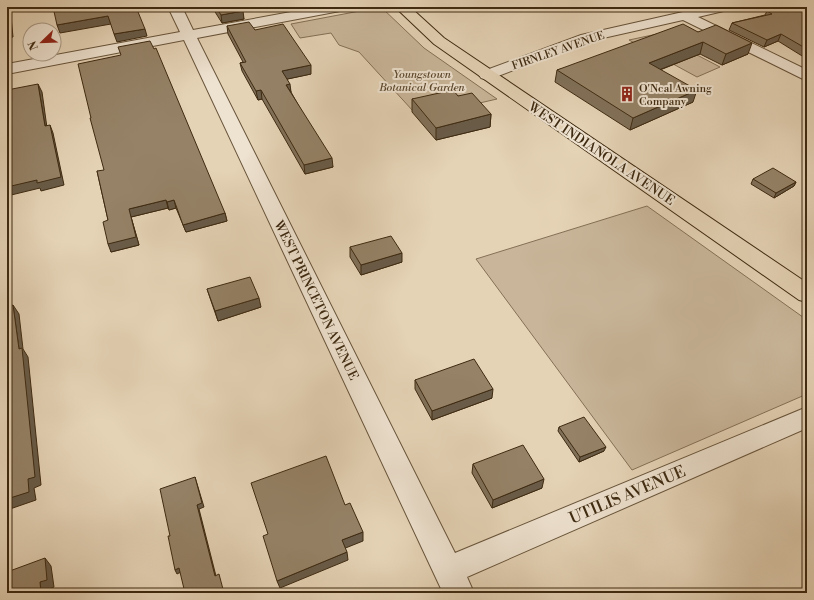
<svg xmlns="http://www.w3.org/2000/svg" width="814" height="600" font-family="'Libre Bodoni',serif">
	<rect width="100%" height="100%" fill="#e5d3b6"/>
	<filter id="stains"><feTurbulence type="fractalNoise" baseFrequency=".005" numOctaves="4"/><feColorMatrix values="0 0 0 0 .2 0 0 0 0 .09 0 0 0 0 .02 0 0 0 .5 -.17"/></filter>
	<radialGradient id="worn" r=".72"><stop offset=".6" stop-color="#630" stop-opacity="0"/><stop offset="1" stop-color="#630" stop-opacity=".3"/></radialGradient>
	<path fill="#c9b69a" stroke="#847056" d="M381 7 424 48 497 99 458 108 413 111 359 52 339 45 331 33 300 38 291 24Z
		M657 34 720 67 697 77 629 40Z
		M647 206 807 320V394L632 470 476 259Z"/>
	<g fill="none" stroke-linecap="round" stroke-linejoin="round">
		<defs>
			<path id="minor" d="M168 7H182L193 30 318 7H347L345 10 340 11 197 38 455 553 807 407V428L467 577 474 593H443L184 40 7 74V64L180 32Z
				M705 7H730L728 10 698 17 807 70V81L683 20 590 41 493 78 487 80 481 78 479 75 481 72 581 35Z"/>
			<path id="primary" d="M395 7H410L444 38 807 283V302L799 300 434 44Z"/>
		</defs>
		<use href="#minor" stroke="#68543a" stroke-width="2"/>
		<use href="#primary" stroke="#3e2a11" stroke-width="2"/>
		<use href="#minor" fill="#eee2d0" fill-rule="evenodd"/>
		<use href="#primary" fill="#e5d3b6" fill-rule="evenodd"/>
	</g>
	<path fill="#807059" stroke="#3e2a11" d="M212 7H240L244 19 222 23Z
		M807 7V59L778 41 764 47 729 30 732 23 765 15 767 11Z
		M227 26 255 30 311 74 287 79 291 92 333 167 305 174 262 99 258 100 242 71 240 63 243 62 228 34Z
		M698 32 748 54 722 65 700 54 660 70 693 102 630 130 555 82 557 70Z
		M458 96 491 114 490 127 436 140 412 112V99Z
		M97 171 225 213 227 221 186 232 176 208 169 210 168 208 131 217 139 245 111 252 108 220Z
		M753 179 796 182 794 186 774 198 751 184Z
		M350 247 402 262 361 275 350 257Z
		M207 289 261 307 218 321 210 298Z
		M415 380 492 398 432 420 415 389Z
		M559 427 604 451 579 462 558 431Z
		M473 464 542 488 492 508 472 473Z"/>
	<path fill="#685b48" stroke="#3e2a11" d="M8 7H10L13 37 7 38Z
		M598 7H605L597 9Z
		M243 11 244 19 222 23 221 15Z
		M108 16 111 24 60 33 57 25Z
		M145 29 147 36 117 42 114 34Z
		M781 34 778 41 764 47 767 40Z
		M703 42 700 54 646 75 649 63Z
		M752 43 748 54 722 65 726 54Z
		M311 65V74L283 80 282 71Z
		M38 84 42 92 48 135 45 126Z
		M290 84 291 92 286 85Z
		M261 90 262 99 258 100 256 91Z
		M697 90 693 102 630 130 633 118Z
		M491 114 490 127 436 140V128Z
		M50 125 53 133 64 185 41 191 40 188 7 196V187Z
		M332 158 333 167 305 174 304 165Z
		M796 182 794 186 774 198 776 193Z
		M166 200 168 208 131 217 139 245 111 252 108 244 129 209Z
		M174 200 176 208 169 210 167 202Z
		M225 213 227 221 186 232 183 225Z
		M402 253V262L361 275V265Z
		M259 298 261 307 218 321 215 311Z
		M13 305 19 314 23 349 28 357 41 485 34 488 36 500 7 510V499L19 349Z
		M493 389 492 398 432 420V411Z
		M606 447 604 451 579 462 580 457Z
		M195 477 204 507 199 509 217 580 215 576 197 505Z
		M544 479 542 488 492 508 493 500Z
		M363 532V541L343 549 342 540Z
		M347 552 348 560 280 588 277 581Z
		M45 558 51 566 54 587 47 590V593H41L40 582Z
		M179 568 181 572 177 574 175 570Z"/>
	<path fill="#958267" stroke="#3e2a11" d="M7 7H8L10 29H7Z
		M53 7H136L145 29 114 34 108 16 57 25Z
		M216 7H240L243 11 221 15Z
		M783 7H807V49L781 34 767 40 732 23 772 14 767 11Z
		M249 22 255 30 283 24 311 65 282 71 290 84 286 85 332 158 304 165 261 90 256 91 240 63 246 62 227 26Z
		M683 24 698 32 716 25 752 43 726 54 703 42 649 63 697 90 633 118 557 70Z
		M150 41 154 49 156 48 225 213 183 225 174 200 167 202 166 200 129 209 136 237 108 244 103 222 108 220 97 171 104 170 90 118H91L78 64 121 55 118 47Z
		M38 84 45 126 50 125 61 177 37 183V180L7 187V90Z
		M453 90 458 96 472 93 491 114 436 128 412 99Z
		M773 168 796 182 776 193 753 179Z
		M391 236 402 253 361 265 350 247Z
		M250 277 259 298 215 311 207 289Z
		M13 305 19 349 22 348 35 477 28 479 29 492 7 499V307Z
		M474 359 493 389 432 411 415 380Z
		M584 417 606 447 580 457 559 427Z
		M523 445 544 479 493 500 473 464Z
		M326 456 345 505 350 503 363 532 342 540 347 552 277 581 263 536 268 534 251 483Z
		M195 477 202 503 197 505 215 576 219 574 224 593H185L179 568 175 570 168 536H170L160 489Z
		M45 558 47 580 40 582 41 593H7V572Z"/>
	<defs>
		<symbol id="building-bare" viewBox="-9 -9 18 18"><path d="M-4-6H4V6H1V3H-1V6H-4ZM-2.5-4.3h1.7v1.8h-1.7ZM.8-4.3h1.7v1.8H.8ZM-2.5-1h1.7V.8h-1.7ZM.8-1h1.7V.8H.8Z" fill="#8f2418" stroke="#eee2d0" stroke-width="2.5" paint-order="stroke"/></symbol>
	</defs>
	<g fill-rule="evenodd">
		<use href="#building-bare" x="616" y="83" width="22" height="22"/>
	</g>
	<g text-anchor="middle" stroke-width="4" stroke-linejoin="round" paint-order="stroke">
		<g font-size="11" fill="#3e2a11" stroke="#eee2d0">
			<text transform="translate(558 50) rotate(-19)" y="4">FIRNLEY AVENUE</text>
		</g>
		<g font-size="11" font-style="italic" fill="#5a462c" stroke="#eee2d0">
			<text x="422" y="78">Youngstown<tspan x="422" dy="13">Botanical Garden</tspan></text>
		</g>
		<g font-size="11" fill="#3e2a11" stroke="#eee2d0" text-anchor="start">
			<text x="639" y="92">O'Neal Awning<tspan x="639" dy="13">Company</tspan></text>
		</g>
		<g font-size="13" fill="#3e2a11" stroke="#eee2d0">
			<text transform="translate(602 153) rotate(34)" y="5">WEST INDIANOLA AVENUE</text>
			<text transform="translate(317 300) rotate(64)" y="5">WEST PRINCETON AVENUE</text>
		</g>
		<g font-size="16" fill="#3e2a11" stroke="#eee2d0">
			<text transform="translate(627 494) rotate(-23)" y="6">UTILIS AVENUE</text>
		</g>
	</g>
	<rect width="814" height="600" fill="none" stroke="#e5d3b6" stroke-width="24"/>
	<rect x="8" y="8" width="798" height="584" fill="none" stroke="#3e2a11" stroke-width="2"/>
	<rect x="12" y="12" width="790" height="576" fill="none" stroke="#3e2a11"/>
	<g transform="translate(42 42) rotate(247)"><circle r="19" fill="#eee2d0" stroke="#a89884"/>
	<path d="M0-3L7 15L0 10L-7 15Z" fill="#8f2418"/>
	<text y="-6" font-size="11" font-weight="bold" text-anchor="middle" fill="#3e2a11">N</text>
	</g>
	<rect width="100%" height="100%" filter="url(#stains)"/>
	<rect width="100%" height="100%" fill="url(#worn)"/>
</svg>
